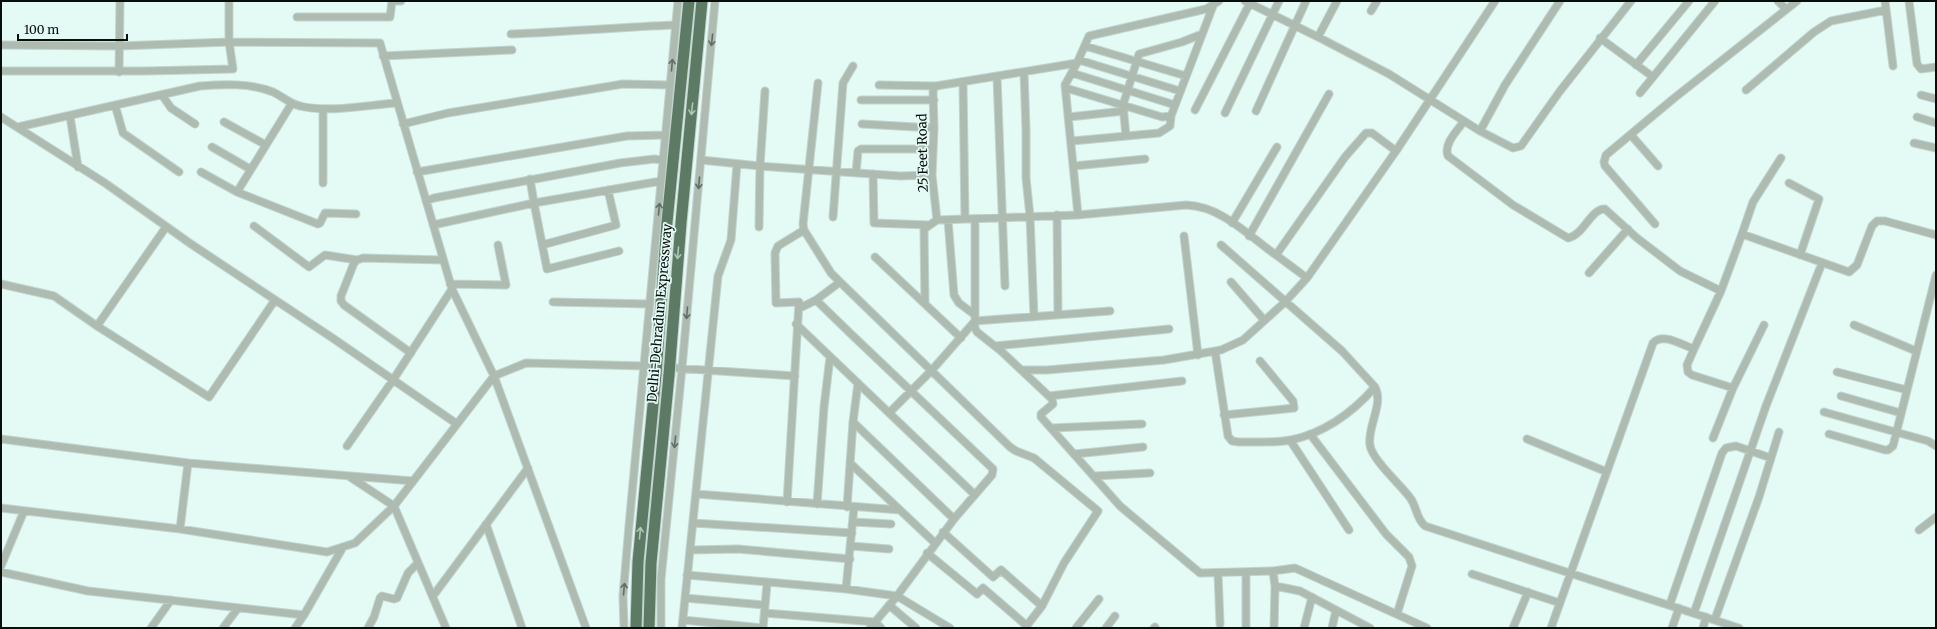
<svg xmlns="http://www.w3.org/2000/svg" width="1937" height="629" font-family="Merriweather,serif">
	<rect width="100%" height="100%" fill="#e4faf4"/>
	<g fill="none" stroke-linecap="round" stroke-linejoin="round">
		<defs>
			<path id="minor" d="M229 1V42L380 43 452 289 494 376 586 628
				M1245 1 1318 37 1389 74 1480 131 1513 148 1521 146 1560 91 1631 1
				M1778 1 1786 9
				M1885 1 1893 66
				M1909 1 1917 64 1921 69 1936 67
				M1371 11 1377 1
				M297 17H390L392 1H401
				M511 34C566 32 621 27 676 25
				M1318 37 1337 1
				M1600 38 1653 77
				M1 45 119 46 229 42 233 69 146 71H1
				M1085 46 1186 76
				M383 56 512 50
				M1079 60 1180 91
				M1077 63 1065 85 1078 215
				M1636 65 1689 1
				M119 72 120 1
				M1024 72 1026 129V178L1030 216 1034 317
				M1072 73 1175 105
				M997 77 1005 286
				M963 82 965 219
				M818 83 803 224 804 230 831 273 840 282 1010 447 1016 451 1034 458 1098 511 1064 563 1042 606 1025 628
				M879 85 936 86 1077 63 1089 36 1206 9 1219 1
				M936 86 933 90 934 128 932 175 937 220
				M1066 88 1162 117 1171 116 1213 6
				M1746 90 1814 32 1831 21 1886 10
				M1640 93 1715 1
				M162 95 171 108 195 124
				M1921 95 1936 99
				M861 100H934
				M115 105 123 133 179 172
				M1195 110 1251 1
				M1256 111 1306 1
				M1225 113 1279 1
				M70 116 78 167
				M1 117 105 183 191 244 334 339 457 424
				M1069 117 1124 111
				M1917 117 1936 123
				M1464 121C1458 130 1443 144 1448 156L1513 205 1568 238C1584 235 1591 208 1605 209L1637 238 1680 271 1721 291
				M224 122 266 145
				M403 124 448 113 623 84 670 85
				M862 124 934 128
				M18 127 200 86C224 84 250 83 273 92 282 96 290 104 300 106 328 113 368 105 397 103
				M1480 131 1505 85 1560 1
				M1631 135 1658 166
				M1126 136 1123 105 1139 54 1182 42 1202 34
				M1072 141 1159 133 1170 126 1171 116
				M1914 143 1936 148
				M212 147 250 169
				M701 160 760 166 900 176 932 175
				M1074 166 1145 159
				M201 172 237 192 318 224 320 223 325 213 356 214
				M417 172 627 136 666 135
				M856 173 858 151 861 149H933
				M873 174 874 223 929 225
				M530 179 534 203 661 181
				M323 183V109
				M1789 183 1819 199 1800 255
				M237 192 292 103
				M426 201 434 198 620 163 654 159 663 160
				M1057 215 1058 315
				M833 217 843 83 853 66
				M975 219V328L977 332 1001 351 1052 399 1053 404 1041 414V417L1120 506 1200 573 1273 571 1275 586 1300 591 1370 628
				M948 220 954 295 959 303 975 315
				M1232 223 1277 147
				M1655 224 1605 166 1604 162 1606 155 1673 99 1797 1
				M433 225 534 203 547 269 619 251
				M254 226 309 267 325 255 357 260
				M759 227 760 166 765 91
				M1742 234 1753 202 1781 158
				M1184 236 1198 355
				M1249 236 1329 94
				M542 245 616 225 608 190
				M875 257 961 338
				M1589 273 1628 229
				M1307 278 1276 255 1345 157 1366 133H1372L1396 151
				M1231 282 1264 320
				M1 284 54 296 97 326 209 397 275 300
				M450 284 506 285 498 245
				M816 300 851 334 993 469 992 475 954 519 897 596 870 628
				M553 302 650 304
				M925 304 924 229 937 220 1078 215 1186 205C1221 206 1249 236 1276 255
				M800 308 816 300 840 282
				M796 324 975 495
				M1854 325 1916 351
				M97 326 166 227
				M995 346 1169 329
				M1694 349 1687 365 1688 372 1692 375 1733 388 1764 325
				M1215 351 1228 436 1232 441 1239 442C1255 442 1274 443 1291 440 1324 433 1353 412 1375 387L1342 351 1221 245
				M411 353 344 305 341 301V296L354 263 357 260 363 258 443 260
				M1022 370H1047L1164 360 1221 350 1243 340 1285 302 1307 278 1396 151 1495 1
				M1837 372 1907 390
				M1375 387C1384 405 1367 426 1370 445 1372 460 1401 485 1411 499 1417 508 1416 518 1425 526L1739 628
				M1049 396 1182 381
				M1841 396 1901 413
				M1824 412 1928 441 1936 446
				M889 413 932 370 975 321 1110 311
				M1224 415 1294 408 1293 401 1260 361
				M853 422 954 519
				M1052 428 1142 424
				M1310 434 1386 534 1409 557 1412 566 1397 614
				M1829 434 1885 450H1888L1893 446 1936 275
				M1713 438 1733 388
				M1 439 188 463 413 481
				M1527 439 1607 472
				M1290 440 1349 530
				M347 446 393 380 452 289
				M1075 454 1143 447
				M850 463 935 543
				M1095 476 1150 473
				M350 477 394 506 446 628
				M696 494 900 510
				M787 502 799 302 776 303 775 253 778 246 804 230
				M817 504 824 407 830 357
				M847 507 853 422 858 383
				M1 508 180 529 327 552 355 543 394 506 494 376 526 363 645 366 795 376
				M853 522 891 524
				M693 523 852 533
				M486 524 522 628
				M180 529 188 463
				M1919 530 1936 517
				M943 532 993 577 1001 570 1042 606
				M851 546 889 549
				M690 550 738 549 850 559
				M927 553 977 594 983 588 1027 626
				M1 566 24 511
				M1273 571 1295 568 1427 628
				M1 572 88 591 304 615 343 547
				M1218 573 1220 624
				M1246 573V628
				M1472 574 1560 603
				M687 575 846 589 897 596 950 628
				M846 589 854 507
				M433 596 528 468
				M685 598 765 605
				M1670 604 1722 453 1726 448 1736 446 1771 458
				M889 605 916 628
				M765 613 875 622 881 628
				M1694 613 1766 406 1822 263
				M1715 619 1759 497 1779 432
				M683 620 763 628
				M151 628 171 600
				M223 628 238 608
				M295 628 304 615
				M368 628 374 617 380 598 382 596 394 599 397 598 408 573 418 563
				M624 628 623 596 629 526 678 1
				M661 628V579L682 368 715 1
				M682 628 718 276 731 240 737 164
				M763 628 767 584
				M1076 628 1099 599
				M1106 628 1115 616
				M1154 628 1155 627
				M1274 628 1275 586
				M1304 628 1312 597
				M1332 628 1336 610
				M1513 628 1528 592
				M1551 628 1653 343C1663 332 1682 345 1694 349L1721 291 1742 234 1849 272 1857 265 1872 226 1877 221H1885L1936 235
				M1672 628 1679 608
				M1703 628 1706 617"/>
			<path id="highway" d="M636 628 638 562 656 374
				M649 628 651 563 669 375"/>
		</defs>
		<use href="#minor" stroke="#c1d4cf" stroke-width="9"/>
		<use href="#highway" stroke="#c1d4cf" stroke-width="13"/>
		<use href="#minor" stroke="#adbbb1" stroke-width="7"/>
		<use href="#highway" stroke="#5c7a64" stroke-width="11"/>
		<defs>
			<path id="highway-bridge" d="M656 374 667 222 689 1
				M669 375 681 223 702 1"/>
		</defs>
		<use href="#highway-bridge" stroke="#c1d4cf" stroke-width="13" stroke-linecap="butt"/>
		<use href="#highway-bridge" stroke="#5c7a64" stroke-width="11"/>
	</g>
	<defs><path id="oneway-shaft" d="M-6 0H5M1.5-3L5.5 0L1.5 3" fill="none" stroke-width="1.6" stroke-linecap="round" stroke-linejoin="round"/></defs>
	<g stroke="#626d67">
		<use href="#oneway-shaft" transform="translate(712 40) rotate(96)"/>
		<use href="#oneway-shaft" transform="translate(672 65) rotate(-85)"/>
		<use href="#oneway-shaft" transform="translate(699 183) rotate(95)"/>
		<use href="#oneway-shaft" transform="translate(659 209) rotate(-85)"/>
		<use href="#oneway-shaft" transform="translate(687 313) rotate(95)"/>
		<use href="#oneway-shaft" transform="translate(675 442) rotate(96)"/>
		<use href="#oneway-shaft" transform="translate(624 589) rotate(-85)"/>
	</g>
	<g stroke="#aec7ba">
		<use href="#oneway-shaft" transform="translate(692 109) rotate(96)"/>
		<use href="#oneway-shaft" transform="translate(678 253) rotate(95)"/>
		<use href="#oneway-shaft" transform="translate(640 533) rotate(-85)"/>
	</g>
	<g text-anchor="middle" stroke-width="3.5" stroke-linejoin="round" paint-order="stroke">
		<g font-size="13" fill="#070e0c" stroke="#e4faf4">
			<text transform="translate(922 153) rotate(-91)" y="5">25 Feet Road</text>
			<text transform="translate(659 313) rotate(-85)" y="5">Delhi-Dehradun Expressway</text>
		</g>
	</g>
	<rect width="1937" height="629" fill="none" stroke="#070e0c" stroke-width="4"/>
	<path d="M18 34v6h109v-6" fill="none" stroke="#070e0c" stroke-width="2"/>
	<text x="24" y="34" font-size="12" fill="#070e0c" stroke="#e4faf4" stroke-width="3" paint-order="stroke">100 m</text>
</svg>
